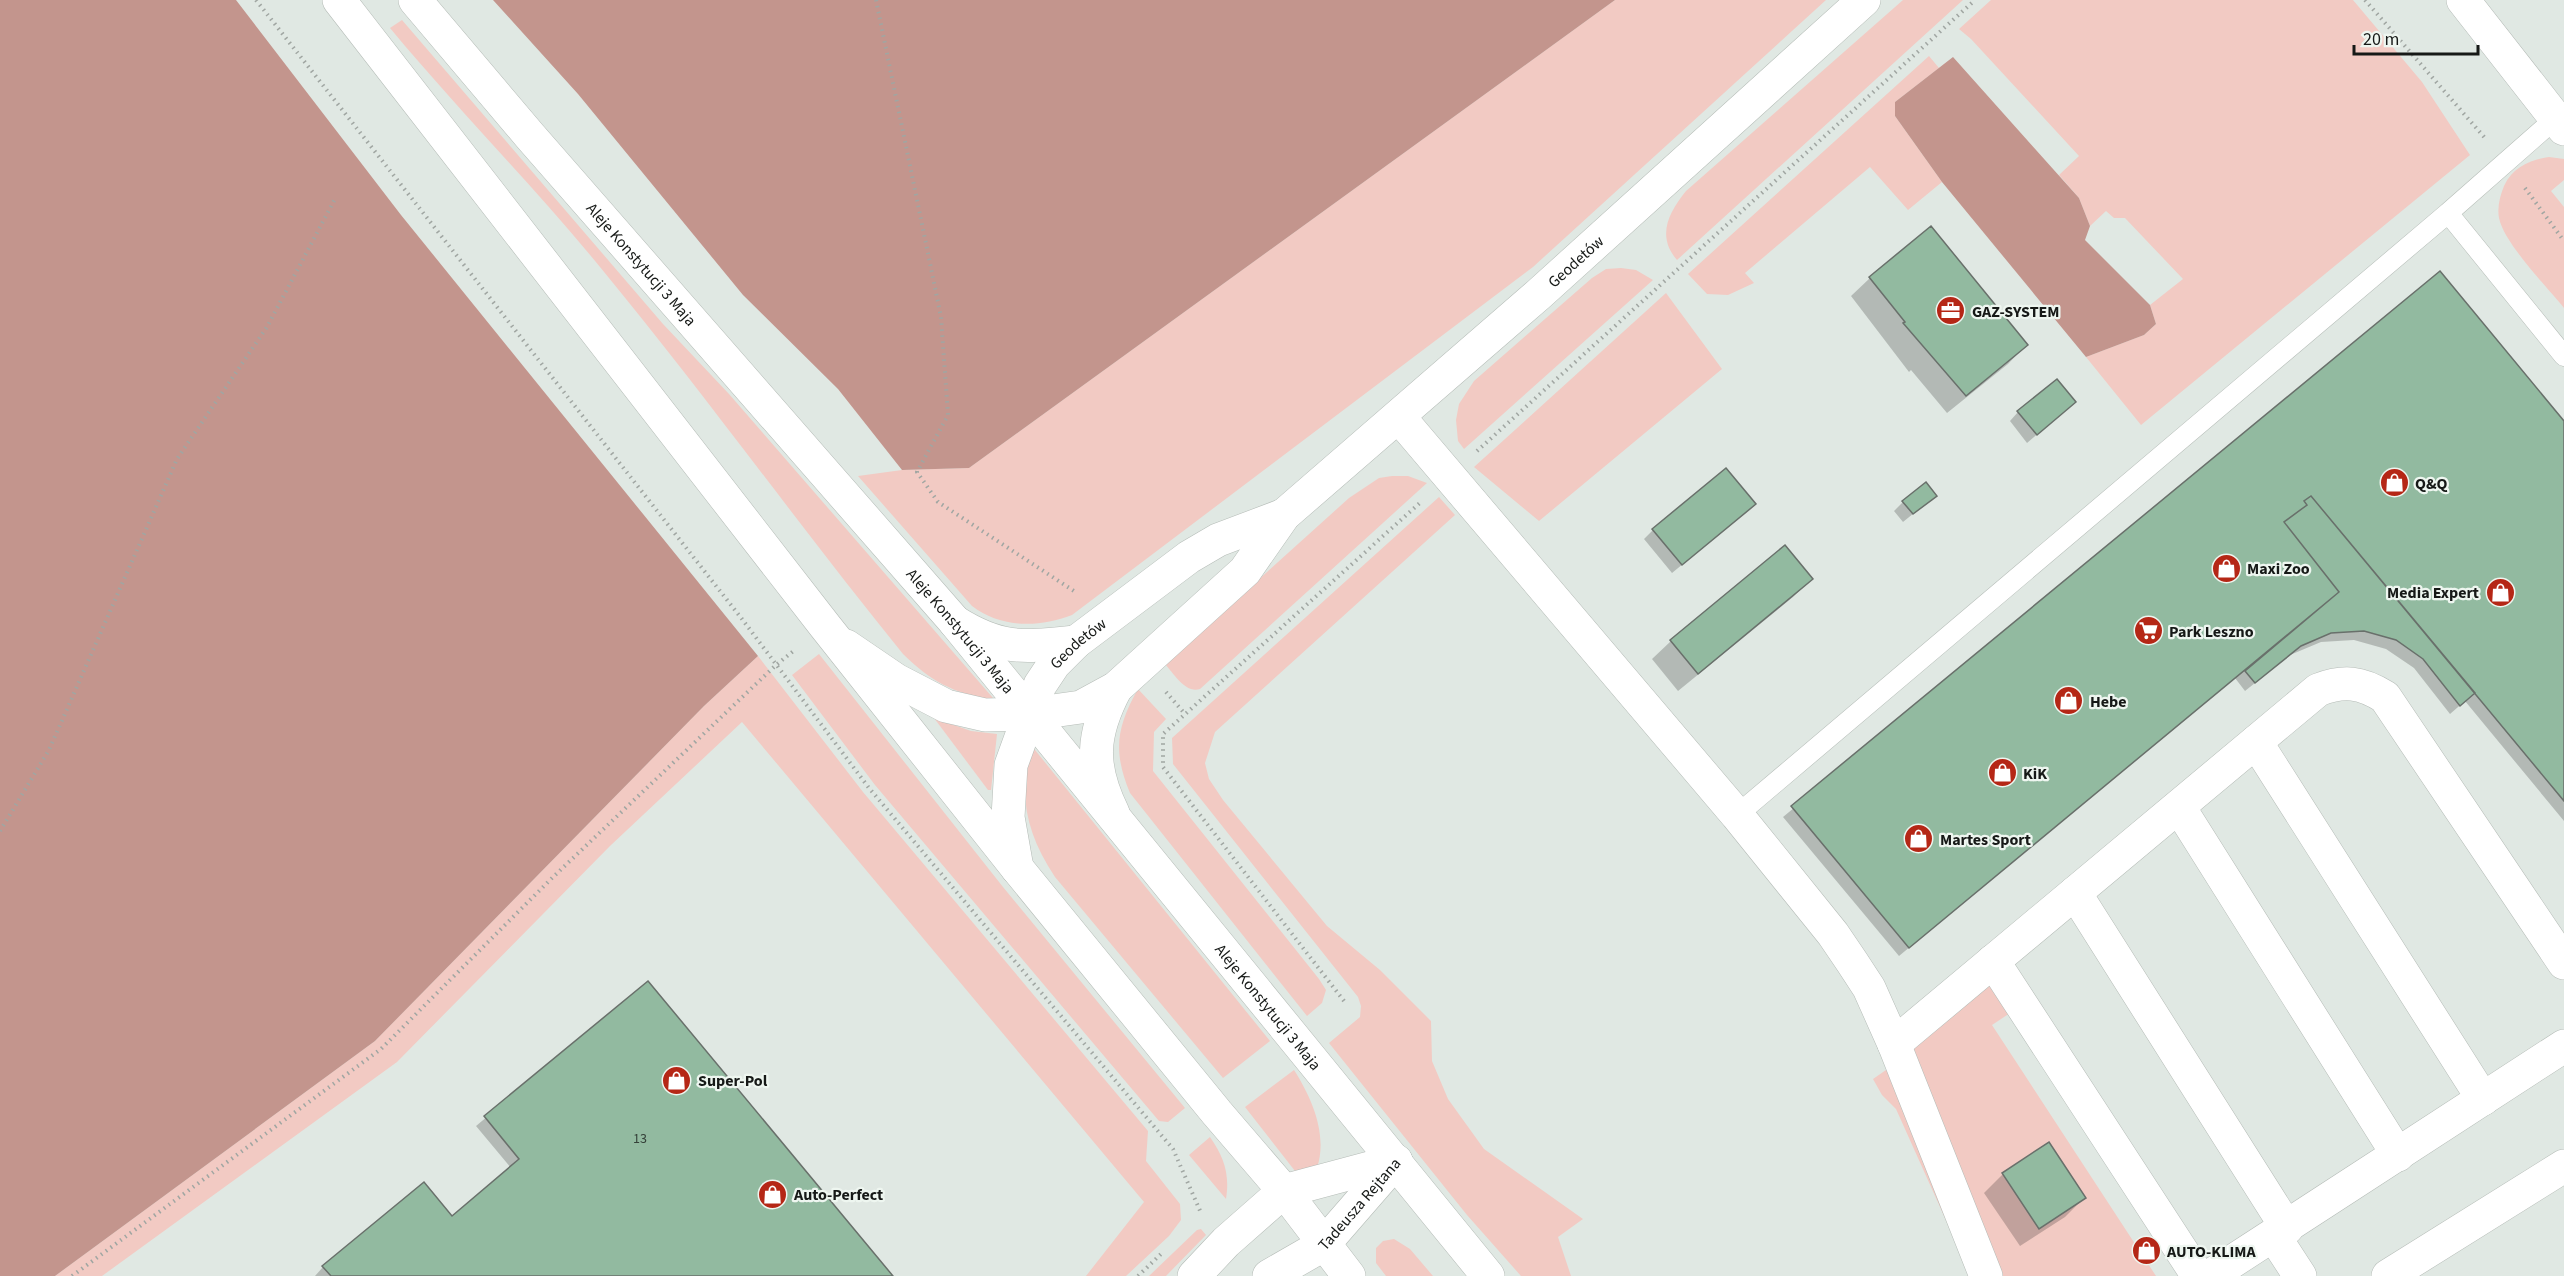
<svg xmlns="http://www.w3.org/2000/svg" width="2564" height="1276" font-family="'Source Sans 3',sans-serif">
	<rect width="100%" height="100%" fill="#e0e8e3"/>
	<path fill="#f2cac3" d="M1615 0H1826L1533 267 1072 615C1038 628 1001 628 972 606L858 476 902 470 969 468Z
		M1903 0H1963L1677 260C1656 236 1669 212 1686 191Z
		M1991 0H2353L2422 82 2470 155 2141 425 2086 357 2144 335 2156 324 2150 305 2183 279 2125 218H2114L2106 211 2090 226 2079 198 2059 175 2079 156 1971 39 1959 29Z
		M402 20 663 324 729 394 993 698 992 701C951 691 933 683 903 654 800 527 704 393 600 267 533 185 458 110 390 28Z
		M1929 56 1939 68 1895 102V116L1942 182 1908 210 1870 167 1745 273 1754 283 1728 295 1707 294 1688 274Z
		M2549 157 2564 159V180L2551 191 2564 207V308C2547 287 2504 243 2499 218 2497 207 2500 196 2504 186 2513 167 2530 160 2549 157Z
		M1621 268 1636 270 1653 280 1464 449 1458 441 1456 420 1459 404 1474 381 1592 278 1606 269Z
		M1666 293 1722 369 1539 521 1474 467Z
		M1392 476H1408L1427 483 1200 689C1186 694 1174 674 1165 664L1349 498 1379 478Z
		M1439 497 1455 515 1215 732 1205 763 1209 779 1223 800 1327 926 1380 970 1431 1021 1432 1061 1448 1099 1484 1149 1583 1219 1558 1237 1571 1276H1521L1467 1215 1329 1043 1360 1017 1361 1006 1358 997 1173 764 1172 738Z
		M819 654 1003 887 1185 1108 1168 1122 1159 1121 875 785 792 675Z
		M758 656 863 792 1148 1131 1146 1161 1180 1204 1181 1220 1169 1236 1126 1276H1086L1144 1202 742 722 610 846 397 1062 102 1276H55L375 1041 704 706Z
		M1138 689 1166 719 1154 732 1153 771 1319 979 1326 990 1322 1003 1307 1016 1130 793C1113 752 1116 728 1138 689Z
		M934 718 971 731 997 734 991 790H988Z
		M1031 745 1270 1041 1223 1078 1055 877C1026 833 1018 796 1031 745Z
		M1993 961 2022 1005 1992 1025 2156 1276H1971L1896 1109 1882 1095 1873 1079 1886 1070 1908 1077 1894 1044Z
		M1294 1070C1312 1098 1328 1135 1317 1168L1301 1173 1295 1171 1245 1107Z
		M1210 1137C1224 1157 1230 1174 1226 1199L1189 1155Z
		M1201 1229 1206 1235 1166 1276H1149L1197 1230Z
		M1394 1239 1410 1249 1433 1276H1386L1376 1263V1248L1383 1241Z"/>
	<path fill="#c3958d" d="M0 0H236L401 215 758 656 704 706 375 1041 55 1276H0Z
		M493 0H1615L969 468 902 470 838 389 743 295 578 94Z
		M1953 57 2079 198 2090 226 2085 240 2150 305 2156 324 2144 335 2086 357 1942 182 1895 116V102Z"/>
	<path fill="#0003" d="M1931 228 2026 345 2008 364 1947 413 1911 370 1909 372 1851 296 1870 278Z
		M2440 273 2564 423V821L2465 701 2450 714 2414 668 2386 649 2354 640 2321 642 2290 655 2245 691 2235 678 1899 956 1783 817Z
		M2074 402 2027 443 2010 421 2018 412Z
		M1935 496 1903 522 1894 511 1903 502Z
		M1745 513 1672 573 1644 539 1653 530Z
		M1785 547 1811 579 1793 597 1678 691 1652 659 1671 641Z
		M647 983 891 1276H315L323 1267 451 1218 511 1168 476 1126Z
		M2003 1174 2084 1198 2065 1217 2020 1246 1984 1193Z"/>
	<path fill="#92baa0" stroke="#69706b" stroke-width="1.5" d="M1931 226 2028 345 1966 396 1903 323 1905 322 1869 277Z
		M2440 271 2564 421V801L2311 496 2304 501 2307 505 2284 522 2339 592 1909 948 1791 806Z
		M2057 379 2076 402 2037 435 2017 411Z
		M1726 468 1756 504 1682 565 1652 529Z
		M1926 482 1937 496 1913 514 1902 501Z
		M2311 496 2475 693 2460 706 2423 659 2396 640 2364 631 2331 633 2301 646 2255 683 2245 671 2339 592 2284 522 2307 505 2304 501Z
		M1785 545 1813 579 1698 674 1670 640Z
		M648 981 893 1276H331L322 1266 424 1182 452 1216 519 1159 484 1116Z
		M2049 1142 2086 1198 2039 1229 2002 1173Z"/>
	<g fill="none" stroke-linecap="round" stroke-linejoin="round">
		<defs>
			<path id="service" d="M2448 213 2556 118
				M1737 815 2448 213 2564 356"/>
			<g id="minor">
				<path d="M2463 0 2564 129"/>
				<path d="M1399 417 1737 815 1833 934 1852 962 1869 988 1894 1044 1986 1276"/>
				<path d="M2256 742 2483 1099"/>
				<path d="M2179 807 2398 1155"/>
				<path d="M2075 893 2287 1228"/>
				<path d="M1993 961 2198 1276"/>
				<path d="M1894 1044 2318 690C2344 680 2361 682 2385 697L2564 963"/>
				<path d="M2274 1236 2300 1276"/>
				<path d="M1194 1276 1226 1242 1284 1191 1396 1161"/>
				<path id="s1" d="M1269 1276 1323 1245 1396 1161"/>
				<path d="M2210 1276 2564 1046"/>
				<path d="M2388 1276 2564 1166"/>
			</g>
			<g id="tertiary">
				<path d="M955 622C1001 651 1024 647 1076 642"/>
				<path id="s2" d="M846 646 896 680 946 706 985 715 1031 714 1081 707 1116 688 1245 571 1284 515 1539 294 1864 0"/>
				<path d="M1113 813C1090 766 1091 735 1116 688"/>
				<path id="s3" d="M1017 868 1008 817 1011 765 1040 685 1054 664 1076 642 1189 557 1218 540 1284 515"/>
			</g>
			<g id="secondary">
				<path d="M339 0 825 626 1017 868 1217 1113 1284 1191 1349 1276"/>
				<path id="s4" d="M415 0 530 136 955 622 1488 1276"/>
			</g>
		</defs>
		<use href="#service" stroke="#b5bcb7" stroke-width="21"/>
		<use href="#minor" stroke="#b5bcb7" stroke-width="34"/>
		<use href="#tertiary" stroke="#b5bcb7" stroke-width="34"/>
		<use href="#secondary" stroke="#b5bcb7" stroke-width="34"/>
		<path stroke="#a0a6a2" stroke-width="4" stroke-dasharray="1.5 4.5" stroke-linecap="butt" d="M256 0 742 619 869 788 1173 1149 1201 1213
			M876 0 941 317 948 415 917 472 938 502 1077 593
			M2365 0 2485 138
			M2525 188 2564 241
			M1477 451 1975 0
			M1166 692 1185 714
			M0 831 49 750 177 459 267 327 336 197
			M1344 1001 1163 767V734L1422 501
			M72 1276 381 1049 551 879 776 665 796 649
			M1138 1276 1161 1254"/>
		<use href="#service" stroke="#fff" stroke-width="20"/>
		<use href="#minor" stroke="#fff" stroke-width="33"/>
		<use href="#tertiary" stroke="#fff" stroke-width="33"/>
		<use href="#secondary" stroke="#fff" stroke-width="33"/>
	</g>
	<defs>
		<symbol id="office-disc" viewBox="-11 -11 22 22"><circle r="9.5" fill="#b52716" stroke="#eef6f0"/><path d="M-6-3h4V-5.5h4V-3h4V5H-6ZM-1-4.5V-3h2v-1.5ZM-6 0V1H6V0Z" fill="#fff"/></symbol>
		<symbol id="shop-disc" viewBox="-11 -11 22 22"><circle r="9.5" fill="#b52716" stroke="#eef6f0"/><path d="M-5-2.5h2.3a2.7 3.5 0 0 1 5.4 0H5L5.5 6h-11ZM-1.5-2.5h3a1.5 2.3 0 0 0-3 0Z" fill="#fff"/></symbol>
		<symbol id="supermarket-disc" viewBox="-11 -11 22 22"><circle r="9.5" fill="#b52716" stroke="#eef6f0"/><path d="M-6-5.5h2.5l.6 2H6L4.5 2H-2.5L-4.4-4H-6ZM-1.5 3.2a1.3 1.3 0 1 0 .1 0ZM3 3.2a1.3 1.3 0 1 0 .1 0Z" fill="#fff"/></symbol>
	</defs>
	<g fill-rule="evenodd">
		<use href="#office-disc" x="1934" y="294" width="33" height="33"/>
		<use href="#shop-disc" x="2378" y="466" width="33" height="33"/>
		<use href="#shop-disc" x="2210" y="552" width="33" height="33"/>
		<use href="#shop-disc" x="2484" y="576" width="33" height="33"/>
		<use href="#supermarket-disc" x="2132" y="614" width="33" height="33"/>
		<use href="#shop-disc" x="2052" y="684" width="33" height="33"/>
		<use href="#shop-disc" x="1986" y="756" width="33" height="33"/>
		<use href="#shop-disc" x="1902" y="822" width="33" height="33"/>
		<use href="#shop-disc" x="660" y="1064" width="33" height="33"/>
		<use href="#shop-disc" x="756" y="1178" width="33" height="33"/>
		<use href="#shop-disc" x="2130" y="1234" width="33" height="33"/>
	</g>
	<g text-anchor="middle" stroke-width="4.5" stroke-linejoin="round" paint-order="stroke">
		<g font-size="14" fill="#354139">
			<text x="640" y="1143">13</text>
		</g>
		<g font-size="16" fill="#161917" stroke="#eef6f0">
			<text dy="6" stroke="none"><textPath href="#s2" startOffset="922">Geodetów</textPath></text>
			<text dy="6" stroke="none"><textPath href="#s4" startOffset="348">Aleje Konstytucji 3 Maja</textPath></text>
			<text dy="6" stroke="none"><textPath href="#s4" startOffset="834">Aleje Konstytucji 3 Maja</textPath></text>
			<text dy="6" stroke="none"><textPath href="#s3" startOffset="246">Geodetów</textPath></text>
			<text dy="6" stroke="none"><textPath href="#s4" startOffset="1320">Aleje Konstytucji 3 Maja</textPath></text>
			<text dy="6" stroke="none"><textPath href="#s1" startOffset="117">Tadeusza Rejtana</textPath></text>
		</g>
		<g font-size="16" font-weight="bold" fill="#161917" stroke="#eef6f0" text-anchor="start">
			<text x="1972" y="317">GAZ-SYSTEM</text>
			<text x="2415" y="489">Q&amp;Q</text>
			<text x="2247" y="574">Maxi Zoo</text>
			<text x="2479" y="598" text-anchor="end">Media Expert</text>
			<text x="2169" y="637">Park Leszno</text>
			<text x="2090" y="707">Hebe</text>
			<text x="2023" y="779">KiK</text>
			<text x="1940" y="845">Martes Sport</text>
			<text x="698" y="1086">Super-Pol</text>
			<text x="794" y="1200">Auto-Perfect</text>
			<text x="2167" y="1257">AUTO-KLIMA</text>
		</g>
	</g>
	<path d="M2354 45v9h124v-9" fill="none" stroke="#161917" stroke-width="3"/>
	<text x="2363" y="45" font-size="18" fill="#161917" stroke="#eef6f0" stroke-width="4.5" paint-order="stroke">20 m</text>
</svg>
